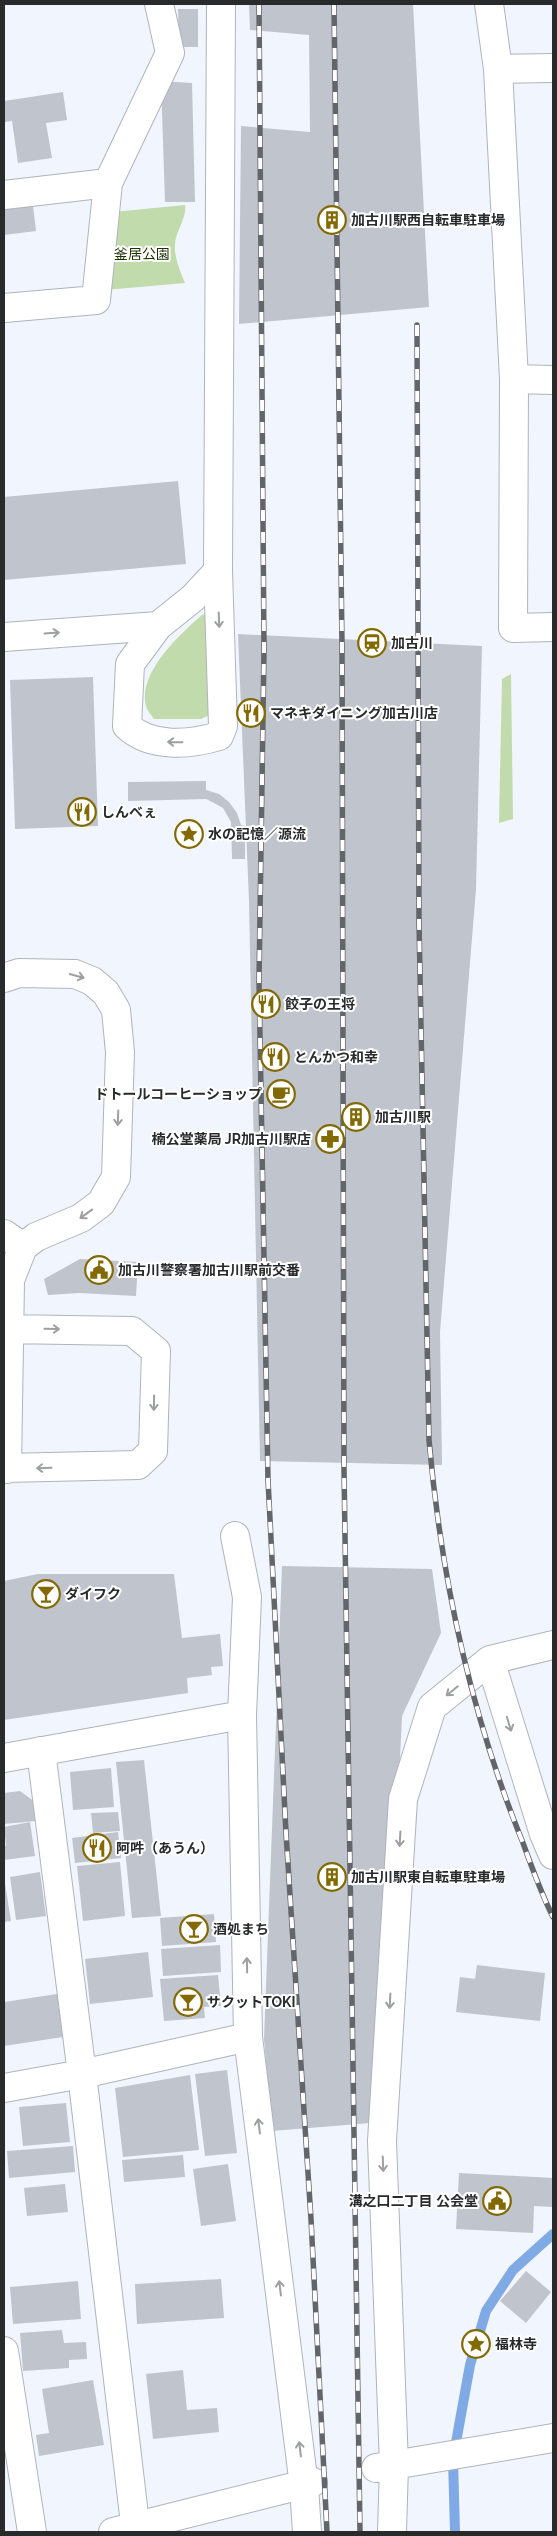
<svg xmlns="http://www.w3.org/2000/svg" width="557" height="2536" font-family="Raleway,'Noto Sans JP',sans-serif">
	<rect width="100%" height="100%" fill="#f1f5fd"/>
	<path fill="#c2dbac" d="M185 205C187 218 176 230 175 244 174 257 180 271 185 283L105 290 113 212Z
		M203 614 212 621V714L201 719H154C151 715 147 710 146 706 137 673 181 633 203 614Z
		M511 674 513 819 499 823 502 679Z"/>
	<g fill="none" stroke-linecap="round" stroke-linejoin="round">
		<path stroke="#80aae5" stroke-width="10" d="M455 2532 453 2459 470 2365 486 2311 513 2270 553 2234"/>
	</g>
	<path fill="#c0c4cc" d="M249 4H413L429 307 239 324 241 126 310 132 309 35 250 30Z
		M178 9H198V47H179Z
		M161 81 192 83 195 202H165Z
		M63 92 67 120 46 123 52 158 18 163 12 121 5 122 4 101Z
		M32 198 36 231 4 235V201Z
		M178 481 186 564 4 580V497Z
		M238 634 482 646 476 889 440 1332 442 1465 260 1461 249 901Z
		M93 677 98 826 15 829 10 680Z
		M206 781V790L219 794 229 802 237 813 241 825 245 826V859H232L231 822 223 808 214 803 206 799 128 801V782Z
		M80 1259 138 1262 136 1296 79 1293 48 1295 44 1279Z
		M282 1566 432 1569 441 1633 402 1716 383 2122 272 2131 264 2039Z
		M38 1574H174L182 1638 220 1634 223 1666 211 1667 212 1675 187 1678 188 1693 4 1720V1581Z
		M144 1760 161 1916 132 1918 116 1762Z
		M111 1768 114 1807 73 1810 70 1772Z
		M20 1791 35 1802 36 1821 4 1824V1793Z
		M118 1812 120 1831 93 1833 91 1813Z
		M30 1822 35 1856 4 1860V1846H6L4 1827Z
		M118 1832 121 1858 75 1863 72 1838Z
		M120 1862 125 1916 83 1921 77 1866Z
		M40 1872 46 1916 16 1920 10 1877Z
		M4 1877 11 1921 4 1922Z
		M214 1914 216 1942 162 1946 160 1918Z
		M220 1945 221 1972 163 1976 161 1949Z
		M148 1952 153 1997 90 2004 85 1959Z
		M477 1965 545 1973 540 2021 456 2012 460 1977 475 1979Z
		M218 1975 221 2006 204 2007 205 2018 164 2021 160 1979Z
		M57 1994 63 2037 4 2046V2002Z
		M227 2070 237 2153 205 2156 195 2074Z
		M190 2075 199 2150 123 2157 115 2088Z
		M66 2103 70 2142 23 2146 19 2107Z
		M73 2146 75 2172 9 2178 7 2151Z
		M183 2155 185 2177 124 2182 122 2160Z
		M228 2164 236 2221 201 2226 193 2169Z
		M459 2173 553 2178V2207L534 2206 533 2233 456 2229Z
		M65 2184 68 2212 27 2216 24 2188Z
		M526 2271 551 2292 526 2323 500 2301Z
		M221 2279 224 2318 137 2324 135 2284Z
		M78 2281 81 2319 13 2324 10 2287Z
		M62 2330 64 2343 86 2342 87 2359 69 2360V2368L23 2371 20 2333Z
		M183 2370 187 2410 217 2408 219 2432 153 2439 146 2374Z
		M93 2380 104 2445 39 2456 36 2435 49 2433 42 2389Z"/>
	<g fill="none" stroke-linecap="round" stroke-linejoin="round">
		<defs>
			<path id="minor" d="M489 4 498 69 514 379 513 628 553 627
				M498 69 553 68
				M4 195 108 183
				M4 308 96 300 108 183 170 53 159 4
				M514 379 553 380
				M218 571 193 598 158 626 130 664 127 726C151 748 189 745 219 736L223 726 218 571 221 4
				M4 637 158 626
				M4 978 19 973 75 974 92 981 106 993 116 1010 120 1052 116 1177 101 1203 81 1218 36 1237 23 1247 10 1280 7 1469
				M4 1234 23 1247
				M4 1329 132 1331 156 1351 153 1451 138 1465 4 1468
				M235 1536 247 1597 242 1715 248 2037 304 2486 307 2532
				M490 1660 544 1834 553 1855
				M41 1751 82 2074 136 2532
				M4 1758 242 1715
				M4 2088 82 2074 248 2037
				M4 2351 32 2532
				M376 2468 553 2438
				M113 2532 313 2482
				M392 2532 394 2465 382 2141 403 1799 432 1707 490 1660 553 1645"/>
		</defs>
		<use href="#minor" stroke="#afb4bb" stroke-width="30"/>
		<use href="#minor" stroke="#fff" stroke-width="28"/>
		<defs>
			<path id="rail" d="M259 4 264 649 259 981 268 1480 286 1833 311 2219 327 2532
				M334 4 342 645 344 1469 360 2532
				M417 325 419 922 429 1440C441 1577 471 1715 523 1843 532 1868 541 1893 553 1917"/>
		</defs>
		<use href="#rail" stroke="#626569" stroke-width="5.5"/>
		<use href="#rail" stroke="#fff" stroke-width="4" stroke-dasharray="11" stroke-linecap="butt"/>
	</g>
	<defs><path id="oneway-shaft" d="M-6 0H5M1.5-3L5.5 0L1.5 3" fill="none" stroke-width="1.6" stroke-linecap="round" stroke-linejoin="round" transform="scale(1.25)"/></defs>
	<g stroke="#9e9fa0">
		<use href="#oneway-shaft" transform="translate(219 620) rotate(88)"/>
		<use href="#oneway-shaft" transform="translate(52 633) rotate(-4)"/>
		<use href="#oneway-shaft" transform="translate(175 742) rotate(-179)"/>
		<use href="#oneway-shaft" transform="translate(77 976) rotate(16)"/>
		<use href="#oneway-shaft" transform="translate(118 1118) rotate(92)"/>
		<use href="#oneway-shaft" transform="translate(86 1214) rotate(144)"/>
		<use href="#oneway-shaft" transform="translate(52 1329) rotate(1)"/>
		<use href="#oneway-shaft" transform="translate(154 1403) rotate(91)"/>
		<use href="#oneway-shaft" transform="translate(44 1468) rotate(178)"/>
		<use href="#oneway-shaft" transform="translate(452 1691) rotate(141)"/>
		<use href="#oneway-shaft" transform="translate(509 1724) rotate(73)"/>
		<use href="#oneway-shaft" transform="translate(400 1839) rotate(93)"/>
		<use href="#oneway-shaft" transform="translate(247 1965) rotate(-91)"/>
		<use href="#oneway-shaft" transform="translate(390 2001) rotate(93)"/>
		<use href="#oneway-shaft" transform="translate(259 2126) rotate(-97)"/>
		<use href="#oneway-shaft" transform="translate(383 2164) rotate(88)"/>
		<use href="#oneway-shaft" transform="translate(280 2288) rotate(-97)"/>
		<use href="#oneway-shaft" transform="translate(300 2449) rotate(-97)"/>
	</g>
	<defs>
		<symbol id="building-ring" viewBox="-11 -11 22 22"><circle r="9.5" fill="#fff" stroke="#826901" stroke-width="1.5"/><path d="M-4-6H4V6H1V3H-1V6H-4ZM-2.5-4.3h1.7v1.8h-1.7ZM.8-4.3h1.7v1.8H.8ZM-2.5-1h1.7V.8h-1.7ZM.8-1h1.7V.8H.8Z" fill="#826901"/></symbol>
		<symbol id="station-ring" viewBox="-11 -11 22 22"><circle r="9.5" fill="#fff" stroke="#826901" stroke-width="1.5"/><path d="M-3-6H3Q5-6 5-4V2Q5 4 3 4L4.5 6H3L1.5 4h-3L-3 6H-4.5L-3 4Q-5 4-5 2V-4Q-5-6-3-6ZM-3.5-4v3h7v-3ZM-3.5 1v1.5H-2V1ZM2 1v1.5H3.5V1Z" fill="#826901"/></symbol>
		<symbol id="restaurant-ring" viewBox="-11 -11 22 22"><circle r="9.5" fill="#fff" stroke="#826901" stroke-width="1.5"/><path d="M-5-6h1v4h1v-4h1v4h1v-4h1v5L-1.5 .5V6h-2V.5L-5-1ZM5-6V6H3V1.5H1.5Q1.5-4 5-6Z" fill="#826901"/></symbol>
		<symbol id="sight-ring" viewBox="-11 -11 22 22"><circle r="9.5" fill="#fff" stroke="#826901" stroke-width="1.5"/><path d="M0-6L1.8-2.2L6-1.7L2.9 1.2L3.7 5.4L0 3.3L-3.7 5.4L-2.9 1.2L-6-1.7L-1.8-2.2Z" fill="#826901"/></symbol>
		<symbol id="cafe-ring" viewBox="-11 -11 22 22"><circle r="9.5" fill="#fff" stroke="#826901" stroke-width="1.5"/><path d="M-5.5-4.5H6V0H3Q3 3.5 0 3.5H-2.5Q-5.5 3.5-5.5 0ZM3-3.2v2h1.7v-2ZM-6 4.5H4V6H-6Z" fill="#826901"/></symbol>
		<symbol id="pharmacy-ring" viewBox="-11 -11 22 22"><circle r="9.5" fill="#fff" stroke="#826901" stroke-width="1.5"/><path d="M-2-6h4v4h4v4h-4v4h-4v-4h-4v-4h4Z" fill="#826901"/></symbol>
		<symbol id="civic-ring" viewBox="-11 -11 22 22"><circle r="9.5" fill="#fff" stroke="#826901" stroke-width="1.5"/><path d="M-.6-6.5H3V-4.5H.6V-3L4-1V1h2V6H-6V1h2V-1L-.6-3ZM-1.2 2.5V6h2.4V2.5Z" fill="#826901"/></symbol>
		<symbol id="bar-ring" viewBox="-11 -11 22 22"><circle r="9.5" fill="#fff" stroke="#826901" stroke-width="1.5"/><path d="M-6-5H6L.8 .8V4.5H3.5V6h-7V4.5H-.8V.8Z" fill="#826901"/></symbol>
	</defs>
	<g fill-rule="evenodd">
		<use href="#building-ring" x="316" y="204" width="32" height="32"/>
		<use href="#station-ring" x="356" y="627" width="32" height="32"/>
		<use href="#restaurant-ring" x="235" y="697" width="32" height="32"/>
		<use href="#restaurant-ring" x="66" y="796" width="32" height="32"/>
		<use href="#sight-ring" x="173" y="818" width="32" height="32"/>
		<use href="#restaurant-ring" x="250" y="988" width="32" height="32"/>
		<use href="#restaurant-ring" x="259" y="1041" width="32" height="32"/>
		<use href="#cafe-ring" x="265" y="1078" width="32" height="32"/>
		<use href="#building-ring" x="340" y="1101" width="32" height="32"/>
		<use href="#pharmacy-ring" x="314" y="1123" width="32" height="32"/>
		<use href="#civic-ring" x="83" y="1254" width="32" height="32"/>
		<use href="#bar-ring" x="30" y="1578" width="32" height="32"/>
		<use href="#restaurant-ring" x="81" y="1832" width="32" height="32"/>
		<use href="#building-ring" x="316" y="1861" width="32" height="32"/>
		<use href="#bar-ring" x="178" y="1913" width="32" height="32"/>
		<use href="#bar-ring" x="172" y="1986" width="32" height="32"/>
		<use href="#civic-ring" x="481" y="2185" width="32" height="32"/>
		<use href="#sight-ring" x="460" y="2328" width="32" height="32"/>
	</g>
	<g text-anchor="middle" stroke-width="4" stroke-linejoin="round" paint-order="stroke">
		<g font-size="14" font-weight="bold" fill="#282a2c" stroke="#fff" text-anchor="start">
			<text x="351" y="225">加古川駅西自転車駐車場</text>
			<text x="391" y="648">加古川</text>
			<text x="270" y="718">マネキダイニング加古川店</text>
			<text x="101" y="817">しんべぇ</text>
			<text x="208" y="839">水の記憶／源流</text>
			<text x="285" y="1009">餃子の王将</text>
			<text x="294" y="1062">とんかつ和幸</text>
			<text x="262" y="1099" text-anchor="end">ドトールコーヒーショップ</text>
			<text x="375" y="1122">加古川駅</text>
			<text x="311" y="1144" text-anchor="end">楠公堂薬局 JR加古川駅店</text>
			<text x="118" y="1275">加古川警察署加古川駅前交番</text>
			<text x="65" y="1599">ダイフク</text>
			<text x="116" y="1853">阿吽（あうん）</text>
			<text x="351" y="1882">加古川駅東自転車駐車場</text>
			<text x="213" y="1934">酒処まち</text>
			<text x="207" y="2007">サクットTOKI</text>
			<text x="478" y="2206" text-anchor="end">溝之口二丁目 公会堂</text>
			<text x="495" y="2349">福林寺</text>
		</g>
		<g font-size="14" fill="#1c3000" stroke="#fff">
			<text x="142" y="259">釜居公園</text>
		</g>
	</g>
	<rect width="557" height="2536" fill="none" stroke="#282a2c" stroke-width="10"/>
</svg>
